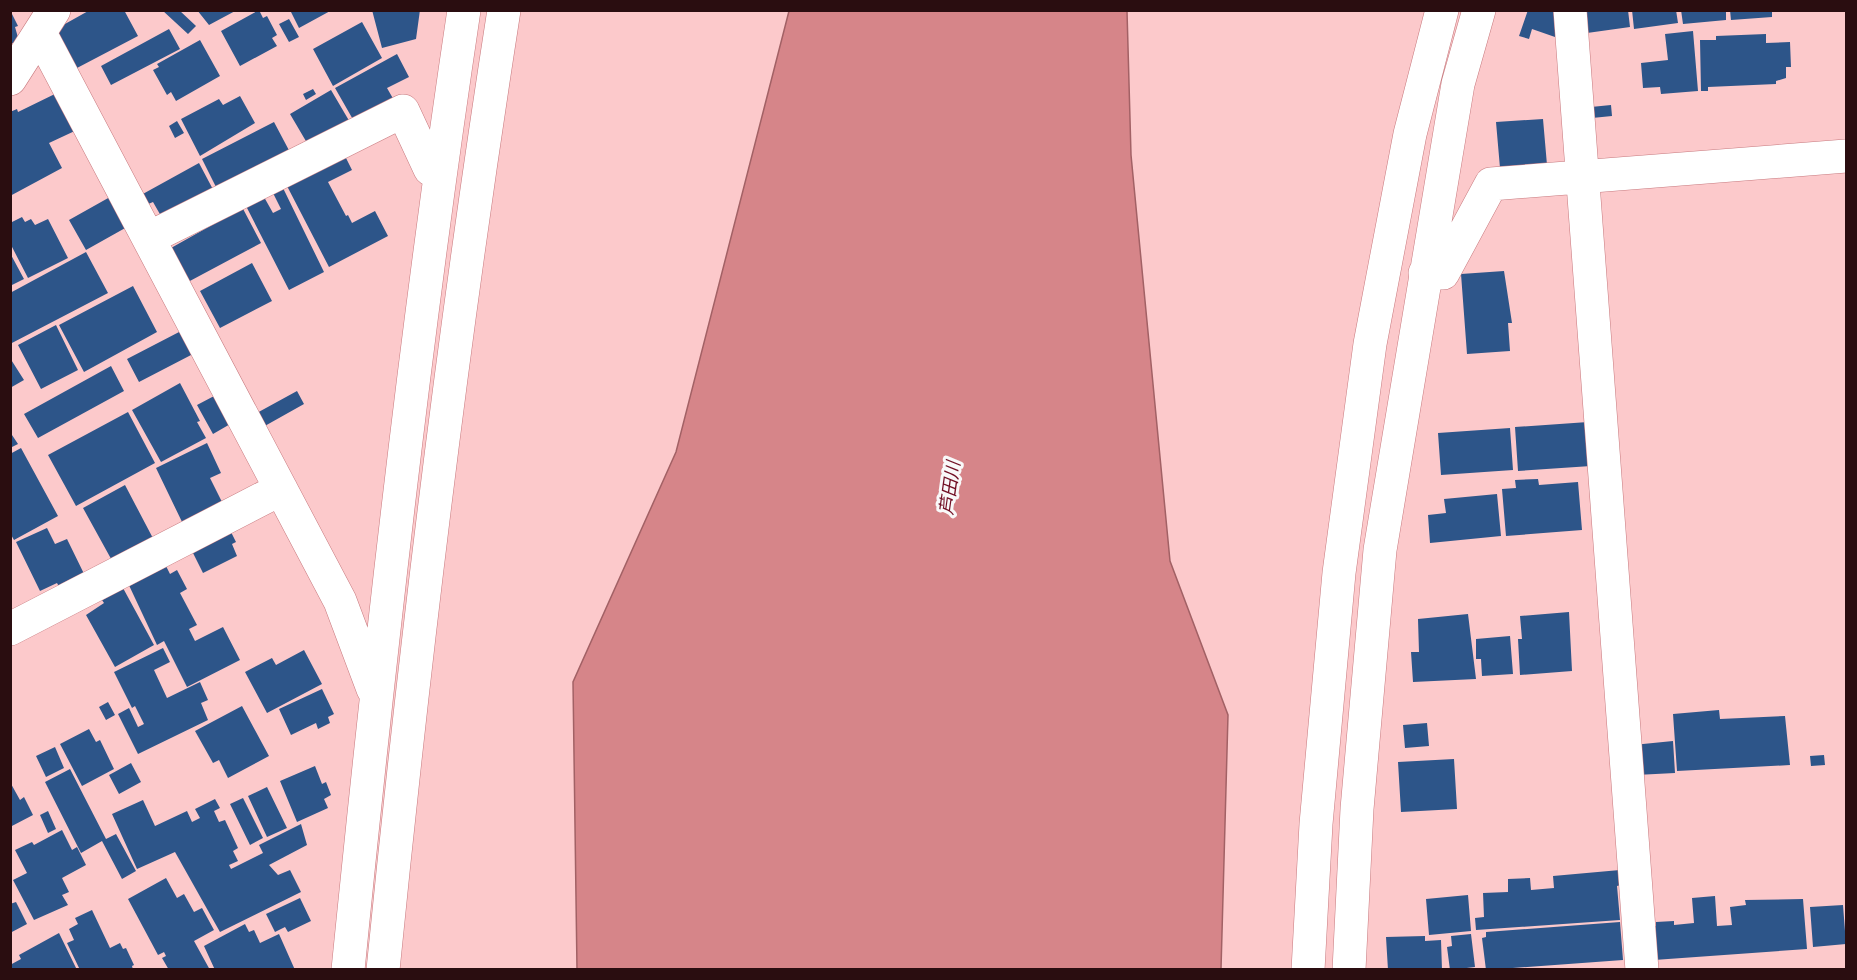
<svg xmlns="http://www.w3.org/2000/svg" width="1857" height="980" font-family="'Noto Serif','Noto Sans JP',serif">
	<rect width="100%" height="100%" fill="#fcc9cb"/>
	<path fill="#d68589" stroke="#a26165" stroke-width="1.5" d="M789 11H1127L1131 155 1170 561 1228 715 1221 969H577L573 682 676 452Z"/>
	<path fill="#2d5589" d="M10 10 18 26 15 27 19 41 10 44Z
		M90 10H124L138 36 77 68 56 29Z
		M162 10H179L196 26 188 34Z
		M197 10H237L209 25Z
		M259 10 263 18 267 16 277 35 272 38 277 46 240 66 221 31Z
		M290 10H332L299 28Z
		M372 10H420L416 39 382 48Z
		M1528 10H1556L1554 17 1560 19 1555 37 1532 29 1529 39 1519 36Z
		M1584 10H1628L1630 27 1587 33Z
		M1632 10H1676L1678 23 1634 29Z
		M1681 10H1726V20L1683 24Z
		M1730 10H1772V17L1731 20Z
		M289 19 299 37 289 42 279 24Z
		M362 22 382 58 333 86 313 49Z
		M169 29 180 49 111 85 101 66Z
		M1693 31 1698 91 1661 94 1660 87 1643 88 1641 63 1668 60 1665 34Z
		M1766 34V43L1790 42 1791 67H1786V78L1776 81V84L1708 87V91H1701L1700 40H1716V36Z
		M200 40 220 76 176 101 171 92 167 95 153 70 159 67 157 64Z
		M397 54 409 77 387 88 395 102 355 123 335 88Z
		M313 89 316 94 306 100 303 94Z
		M331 90 351 124 310 148 290 114Z
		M61 91 79 129 49 143 62 168 10 196V112L17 109 18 112Z
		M240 96 255 123 200 156 181 119 219 99 223 105Z
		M1611 105 1612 116 1592 118 1591 107Z
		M1543 119 1547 165 1500 168 1496 122Z
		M177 121 184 133 175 138 169 126Z
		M274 122 292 156 219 193 202 159Z
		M345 156 352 170 328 182 346 216 348 215 352 223 375 211 388 236 329 267 287 186Z
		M199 163 217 197 165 223 153 202 146 205 141 195Z
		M283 188 324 272 289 290 246 206 264 197 273 213 281 209 273 193Z
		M110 197 127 227 86 250 69 220Z
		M241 205 261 243 188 282 171 248 228 216Z
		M22 217 25 222 31 219 35 225 48 219 68 258 28 278 10 243V223Z
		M86 252 108 293 10 344V293Z
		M10 253 24 279 10 286Z
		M252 263 272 301 220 328 200 291Z
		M1504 271 1512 323H1508L1510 351 1467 354 1461 274Z
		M133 286 157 332 84 372 59 325Z
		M56 325 78 370 41 389 18 345Z
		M181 331 193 354 139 382 127 359Z
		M10 358 24 380 10 388Z
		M111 366 124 391 38 438 24 414Z
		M180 383 200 421 197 422 206 438 161 462 132 410Z
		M297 391 304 404 263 427 255 414Z
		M216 395 232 423 213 434 197 405Z
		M128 412 155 463 76 506 48 455Z
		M1588 422 1591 466 1518 471 1515 427Z
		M1510 428 1513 470 1441 475 1438 433Z
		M10 432 18 444 10 448Z
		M207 443 221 473 210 478 226 510 184 526 156 468Z
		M21 448 58 516 14 540 10 533V454Z
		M1538 479 1539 485 1578 482 1582 530 1506 536 1502 489 1516 488 1515 480Z
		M125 485 156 544 115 566 83 508Z
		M1497 494 1501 536 1430 543 1428 515 1446 513 1444 499Z
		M47 528 55 544 67 539 88 582 63 594 57 583 40 591 16 542Z
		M229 528 236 542 232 544 237 556 203 573 190 547Z
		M163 560 170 574 177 570 187 589 180 593 197 625 189 629 195 641 223 627 240 660 187 687 164 641 157 645 127 581Z
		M123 588 154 645 115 667 86 615 104 603 102 600Z
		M1569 612 1572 671 1520 675 1518 639H1522L1520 616Z
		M1468 614 1476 679 1413 682 1411 652H1419L1418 619Z
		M1510 636 1513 674 1482 676 1481 659H1476V639Z
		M163 648 170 662 154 670 167 698 200 682 208 700 201 703 208 720 138 754 118 714 129 708 138 727 144 724 135 706 132 708 114 672Z
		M304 650 322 684 267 713 245 672 272 658 276 665Z
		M322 689 334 714 328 717 330 723 318 729 316 723 291 735 279 709Z
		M108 702 115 715 106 720 99 707Z
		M242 706 269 756 228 778 219 760 213 763 195 731Z
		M1719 710 1720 719 1785 716 1790 765 1677 771 1673 714Z
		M1427 723 1429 746 1405 748 1403 725Z
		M89 729 96 742 100 740 114 769 82 786 60 744Z
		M1673 741 1675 773 1636 775 1633 745Z
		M55 747 64 768 46 777 36 756Z
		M1824 755 1825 765 1811 766 1810 756Z
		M1454 759 1457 809 1401 812 1398 762Z
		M131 763 141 782 119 794 109 775Z
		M315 766 322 784 326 782 331 795 324 799 328 808 297 822 280 781Z
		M70 769 106 839 116 834 136 871 122 879 102 841 81 853 45 782Z
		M10 782 20 800 24 797 33 815 10 827Z
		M267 787 287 828 267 837 248 796Z
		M243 798 263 838 250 845 230 804Z
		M215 799 220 808 214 811 219 822 225 820 238 848 233 851 238 861 229 865 231 869 263 853 259 845 301 824 307 845 269 865 278 875 290 870 301 892 220 932 175 852 137 869 112 814 143 800 155 826 187 811 192 822 200 818 195 809Z
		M48 811 56 829 48 833 40 815Z
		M62 830 72 850 77 847 86 865 62 878 69 892 62 895 68 905 34 920 13 880 27 873 15 850 32 842 34 845Z
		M1620 870 1621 885 1617 886 1620 920 1476 930 1475 918 1484 917 1483 893 1508 892V879L1530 878 1531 890 1554 888 1553 876Z
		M166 878 177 898 184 894 194 912 202 908 214 930 194 941 210 970H169L162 958 166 956 164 952 158 955 128 899Z
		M1468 895 1471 931 1429 935 1426 899Z
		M1715 896 1717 926 1732 925 1730 907 1746 905 1745 900 1803 899 1807 949 1654 960 1652 926H1656V922L1674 921V925L1694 923 1692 898Z
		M300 898 311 921 288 932 285 927 275 932 266 914Z
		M16 902 27 924 10 933V904Z
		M1843 905 1846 944 1813 947 1810 907Z
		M92 910 110 948 120 943 123 949 126 948 134 965 132 966 133 970H80L67 943 74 940 69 929 78 924 75 918Z
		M1620 922 1623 960 1486 970 1482 938 1486 937V932Z
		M245 924 249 932 254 930 260 943 279 934 295 970H215L204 946Z
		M59 933 77 970H12L10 965 21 959 19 955Z
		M1471 934 1475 967 1450 970 1447 947 1452 946 1451 936Z
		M1425 936V941L1441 940 1442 970H1388L1386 937Z"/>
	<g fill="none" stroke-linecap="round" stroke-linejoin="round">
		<defs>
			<path id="minor" d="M1570 10 1642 970
				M40 33 340 601 373 689
				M10 79 54 10
				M149 238 403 111 430 169 439 175
				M1425 273H1443L1491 184 1846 156
				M10 629 281 489
				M348 970C380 649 416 329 464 10
				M383 970C415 649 454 329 504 10
				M1308 970 1316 824 1339 573 1370 344 1410 134 1442 10
				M1349 970 1357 809 1380 550 1458 84 1479 10"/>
		</defs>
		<use href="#minor" stroke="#c7797e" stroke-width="34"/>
		<use href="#minor" stroke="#fff" stroke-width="33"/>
	</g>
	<g text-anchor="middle" stroke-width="6" stroke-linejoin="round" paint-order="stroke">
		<g font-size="18" font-style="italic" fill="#710f24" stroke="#f9f9f9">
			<text transform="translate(950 488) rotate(-82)" y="6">芦田川</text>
		</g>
	</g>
	<rect width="1857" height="980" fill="none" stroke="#2a0d10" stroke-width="24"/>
</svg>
